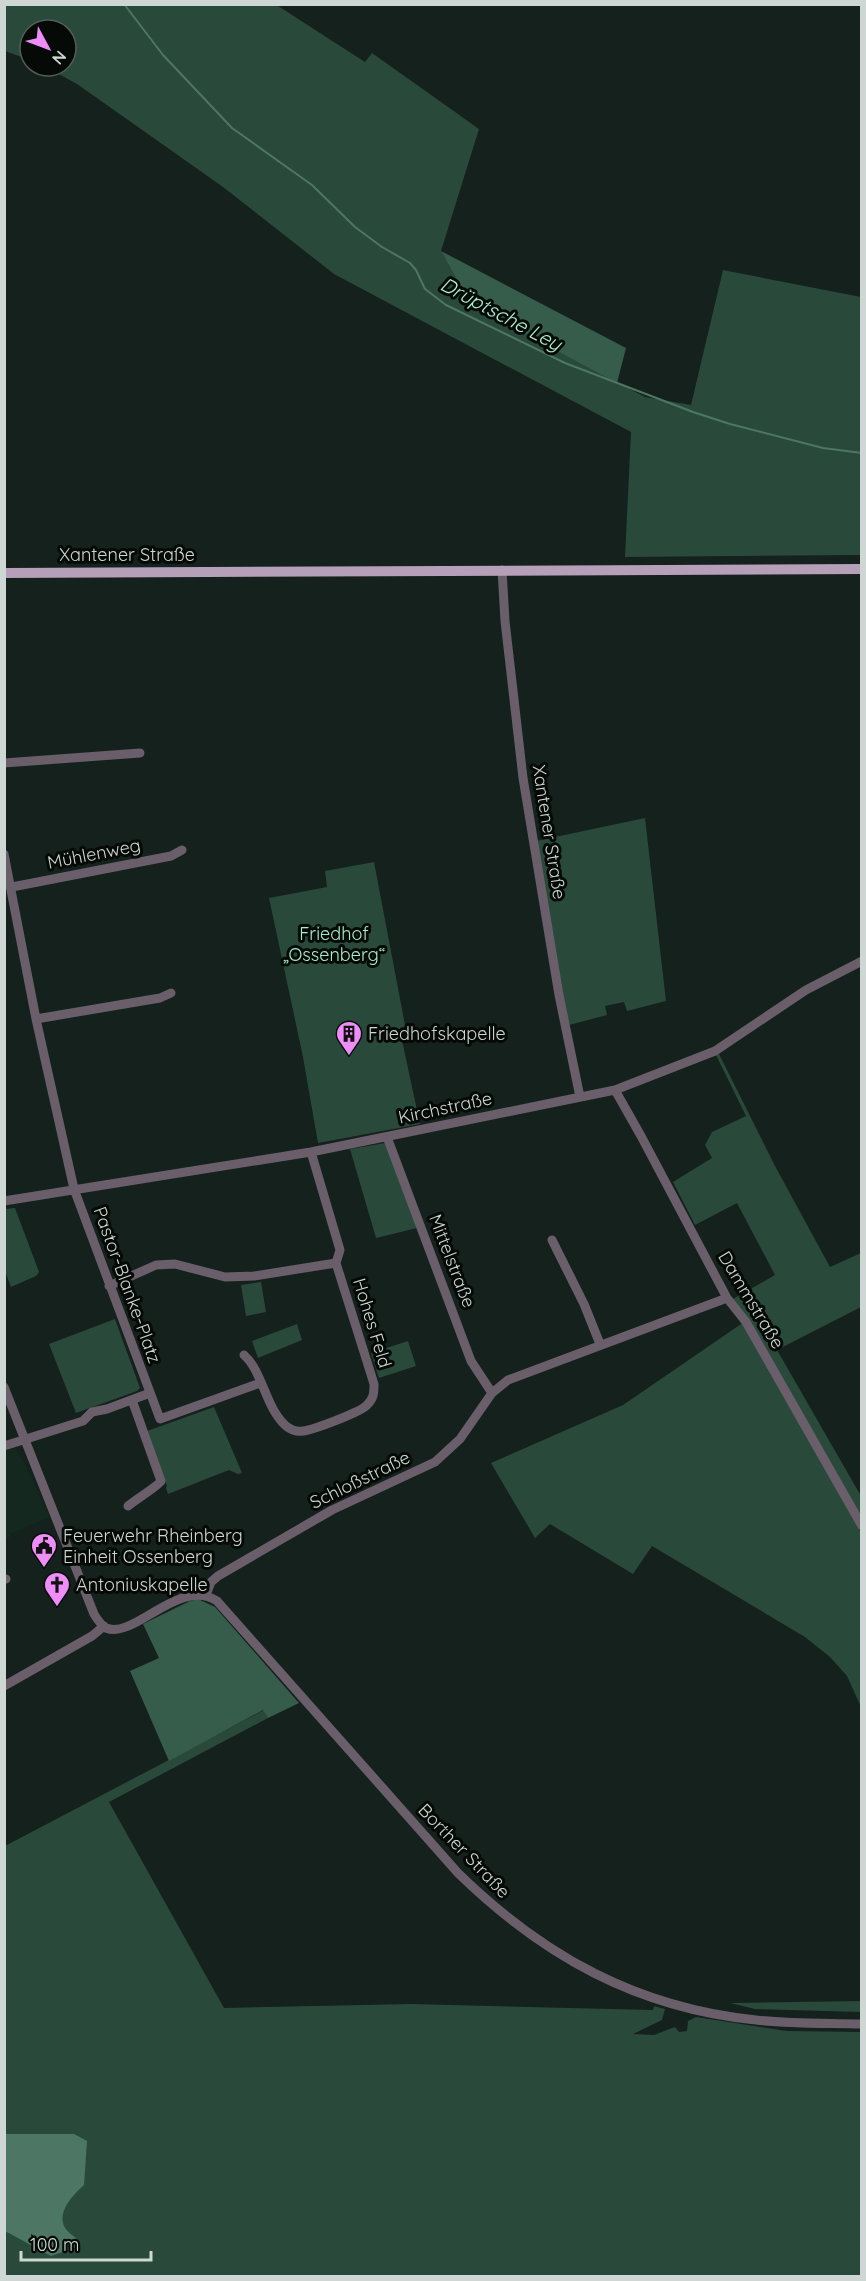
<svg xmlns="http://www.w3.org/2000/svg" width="866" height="2281" font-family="Quicksand,sans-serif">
	<rect width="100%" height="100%" fill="#15211c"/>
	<path fill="#14281f" d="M15 1449 24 1462 50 1517 10 1534V1537L5 1539V1451Z"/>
	<path fill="#29493b" d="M275 4 365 62 372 53 479 129 441 251 470 304 645 397 691 405 723 270 861 297V555L625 557 631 432 334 274 223 187 77 84 44 66H66V30H30V60L5 51V5Z
		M645 818 666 1001 627 1011 624 1002 605 1006 607 1015 569 1025 546 910 536 841Z
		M374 862 406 1030 400 1031 420 1124 318 1143 303 1057 269 898 327 887 325 871Z
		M719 1054 775 1166 830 1267 861 1253V1307L777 1350 861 1496V1522L733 1299 775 1275 737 1203 695 1225 673 1182 712 1158 705 1145 712 1132 746 1116 716 1055Z
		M385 1143 417 1228 376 1238 350 1149Z
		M15 1208 39 1272 36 1276 11 1287 5 1271V1209Z
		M261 1282 266 1312 246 1316 241 1285Z
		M115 1319 140 1388 137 1391 76 1413 49 1344Z
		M744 1322 861 1533V1707L847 1676 830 1657 805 1637 652 1546 633 1574 550 1524 535 1538 491 1463 623 1405Z
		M297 1324 302 1340 258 1358 252 1341Z
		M408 1341 416 1366 379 1378 371 1353Z
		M214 1407 242 1473 238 1474 229 1470 168 1494 166 1488 167 1486 147 1431Z
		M264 1710 268 1718 109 1802 224 2008 411 2004 653 2010 654 2006 665 2009 662 2020 633 2034 654 2035 675 2027 679 2032 687 2031 688 2021 696 2017 787 2031 861 2032V2276H5V1846Z
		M861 2001V2012L755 2009 730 2003Z"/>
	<path fill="#365d4c" d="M441 251 626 348 617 383 470 304Z
		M198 1599 215 1607 299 1703 268 1718 263 1710 169 1761 130 1671 159 1658 143 1624 190 1601Z"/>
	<path fill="#4e7665" d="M5 2134H74L87 2141 84 2185C73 2195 56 2212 65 2228 68 2232 73 2236 77 2239V2247L51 2256 5 2231Z"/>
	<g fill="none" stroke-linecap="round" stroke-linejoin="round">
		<path stroke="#4e7665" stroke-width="2" d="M124 4 163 55 232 128 312 185 355 227 382 247 410 263 416 270 425 289 446 305 565 363 693 412 730 424 823 448 862 453"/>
		<path stroke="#695e6a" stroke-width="9" d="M502 570 505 621 523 778 559 995 580 1097
			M4 763 140 753
			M4 854 36 1019 74 1189 160 1419 260 1383
			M12 887 171 856 182 850
			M36 1019 160 998 171 993
			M615 1090 641 1136 727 1298 746 1322 862 1526
			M387 1137 471 1361 492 1393
			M4 1201 311 1152 615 1090 715 1051 806 990 862 961
			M552 1240 584 1304 600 1344
			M109 1286 156 1265 175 1264 225 1277 254 1276 336 1263
			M244 1355C263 1372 265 1407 286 1426 291 1430 297 1432 303 1431 313 1430 361 1412 367 1405 374 1398 374 1393 374 1384L336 1263 340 1250 311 1152
			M4 1387 94 1614C97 1619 101 1625 106 1628 134 1640 180 1576 217 1601L458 1873C543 1956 637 2008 756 2020 791 2024 826 2023 862 2024
			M4 1446 83 1421 92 1412 107 1409 150 1393
			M128 1506C136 1499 157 1487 161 1481L132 1400
			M4 1579H6
			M206 1595 211 1582 218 1576 332 1510 435 1462 460 1439 492 1393 508 1380 727 1298
			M4 1686 92 1636 104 1626"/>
		<path stroke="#b69fb8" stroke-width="10" d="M4 573 862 569"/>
	</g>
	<defs>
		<symbol id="building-pin" viewBox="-11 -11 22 30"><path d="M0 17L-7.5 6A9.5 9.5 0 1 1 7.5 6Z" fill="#ee8cf8" stroke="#050a07"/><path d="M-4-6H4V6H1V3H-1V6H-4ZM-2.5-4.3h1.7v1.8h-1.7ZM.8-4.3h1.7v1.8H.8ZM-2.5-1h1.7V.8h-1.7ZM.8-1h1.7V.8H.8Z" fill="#111"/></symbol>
		<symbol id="civic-pin" viewBox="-11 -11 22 30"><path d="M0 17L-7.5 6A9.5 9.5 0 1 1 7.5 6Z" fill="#ee8cf8" stroke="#050a07"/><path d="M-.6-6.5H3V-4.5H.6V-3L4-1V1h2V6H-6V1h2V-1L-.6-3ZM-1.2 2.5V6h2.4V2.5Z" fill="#111"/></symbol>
		<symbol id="church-pin" viewBox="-11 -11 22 30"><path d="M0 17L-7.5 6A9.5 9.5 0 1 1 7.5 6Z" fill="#ee8cf8" stroke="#050a07"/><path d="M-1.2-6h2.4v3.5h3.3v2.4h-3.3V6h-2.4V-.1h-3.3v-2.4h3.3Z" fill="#111"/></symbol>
	</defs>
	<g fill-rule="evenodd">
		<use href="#building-pin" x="334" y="1019" width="30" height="40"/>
		<use href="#civic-pin" x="29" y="1531" width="30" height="40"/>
		<use href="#church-pin" x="42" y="1570" width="30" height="40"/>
	</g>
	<g text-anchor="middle" stroke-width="6" stroke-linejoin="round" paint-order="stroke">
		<g font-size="18" fill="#ced7d3" stroke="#050a07">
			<text x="127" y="561">Xantener Straße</text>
			<text transform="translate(549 832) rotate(81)" y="6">Xantener Straße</text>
			<text transform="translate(94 854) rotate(-11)" y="6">Mühlenweg</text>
			<text transform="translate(445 1108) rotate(-12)" y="6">Kirchstraße</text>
			<text transform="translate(452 1261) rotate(69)" y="6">Mittelstraße</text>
			<text transform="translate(127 1285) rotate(70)" y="6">Pastor-Blanke-Platz</text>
			<text transform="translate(751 1300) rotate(59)" y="6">Dammstraße</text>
			<text transform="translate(372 1323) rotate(73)" y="6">Hohes Feld</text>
			<text transform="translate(360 1480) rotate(-26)" y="6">Schloßstraße</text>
			<text transform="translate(464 1851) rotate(46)" y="6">Borther Straße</text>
		</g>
		<g font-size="18" fill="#a7edce" stroke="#050a07">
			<text x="334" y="940">Friedhof<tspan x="334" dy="21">„Ossenberg“</tspan></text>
		</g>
		<g font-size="18" fill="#ced7d3" stroke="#050a07" text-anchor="start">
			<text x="368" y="1040">Friedhofskapelle</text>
			<text x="63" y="1542">Feuerwehr Rheinberg<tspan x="63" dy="21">Einheit Ossenberg</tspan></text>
			<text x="76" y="1591">Antoniuskapelle</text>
		</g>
		<g font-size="20" font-style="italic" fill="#aef4d5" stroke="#050a07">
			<text transform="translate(501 314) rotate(28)" y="7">Drüptsche Ley</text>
		</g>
	</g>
	<rect width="866" height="2281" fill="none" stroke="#ced7d3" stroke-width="12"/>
	<g transform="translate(48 48) rotate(131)"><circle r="28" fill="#050a07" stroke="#555c59" stroke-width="1.5"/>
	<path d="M0-4.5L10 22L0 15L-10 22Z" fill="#ee8cf8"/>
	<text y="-9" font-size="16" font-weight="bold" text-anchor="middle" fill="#ced7d3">N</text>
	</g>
	<path d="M21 2251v9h130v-9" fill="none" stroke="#ced7d3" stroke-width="3"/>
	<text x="30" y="2251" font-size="18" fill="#ced7d3" stroke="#050a07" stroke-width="4.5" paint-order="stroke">100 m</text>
</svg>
